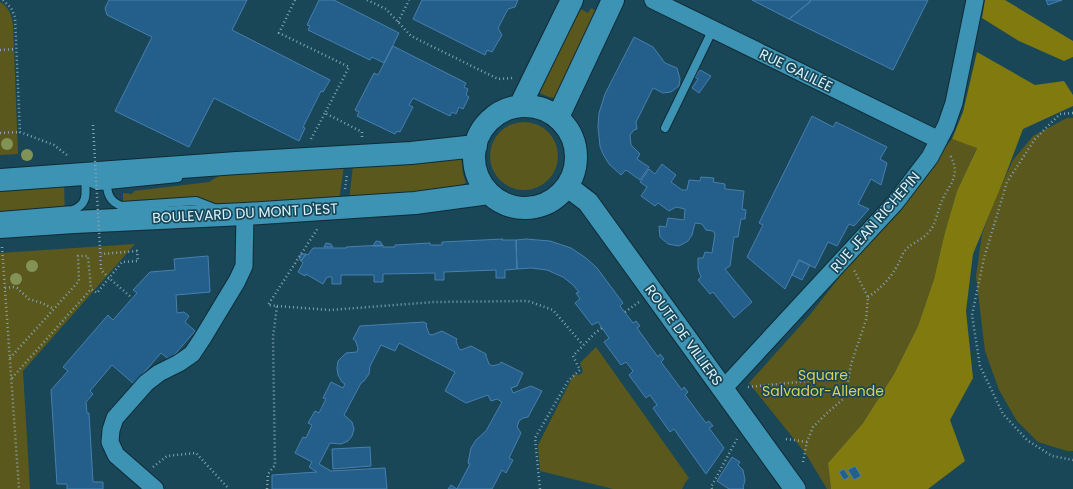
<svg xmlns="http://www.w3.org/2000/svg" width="1073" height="489" font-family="Poppins,sans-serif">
	<rect width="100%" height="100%" fill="#194757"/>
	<path fill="#5b581d" d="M0 2C9 7 11 14 13 24L18 154 0 155Z
		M577 7 588 13 591 8 599 12 555 98C550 98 540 94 537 90Z
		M1067 118H1073V451H1067L1038 442 1017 421 999 390 985 351 976 276 982 234 996 197 1013 160 1033 136Z
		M490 156a34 34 0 1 1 68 0a34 34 0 1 1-68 0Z
		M952 139 977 147 957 191 945 232 934 279 918 326 894 374 863 423 828 463 831 489H827L806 454 749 383 809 316 863 247Z
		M461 157 463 174 466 183 448 190 349 200 353 166Z
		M344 166 339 200 246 207 186 203 123 205V193L132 194 134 191 209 182 222 174Z
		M64 184 65 215 0 214V188Z
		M135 244 23 371 30 489H0V253Z
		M596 347 689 478 685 483 682 489H613L540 471 538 445 574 374 579 375 583 372 580 363Z"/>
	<path fill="#807a0f" d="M985 0H1005L1073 41V57L1064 61 1019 41 982 18Z
		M977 52 1035 85 1064 81 1073 95V106L1023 129 1004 179 973 254 966 311 973 378 950 420 965 461 928 489H831L828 463 863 423 894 374 918 326 934 279 945 232 957 191 977 148 952 139 963 112Z"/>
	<path fill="#245e8b" stroke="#4780af" d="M109 0H247L232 30 330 80 323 92 321 91 303 127 305 128 299 141 214 98 189 147 115 111 152 37 107 15 105 8Z
		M319 0H334L399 33 384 63 372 57 370 60 308 30 310 26 307 25Z
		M422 0H518L515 7 508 9 498 28 502 35 492 52 487 50 485 55 413 19Z
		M752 0H810L811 1 789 19Z
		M810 0H928L893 70 789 19 811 1Z
		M1046 0H1062L1048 5Z
		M634 37 653 47 665 63 677 68 680 79 679 86 671 92 663 93 653 88 636 122 637 129 634 130 630 135 631 145 640 154 637 159 649 167 640 180 626 170 621 175 609 164 603 154 600 146 598 127 599 113 605 94Z
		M393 46 466 83 464 87 468 89 466 95 469 97 463 109 459 107 456 114 452 112 450 116 413 98 409 105 413 107 400 132 397 131 395 134 357 116 359 112 355 110 374 73 378 75Z
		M700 70 711 76 699 93 692 88 698 79 695 77Z
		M812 116 833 127 836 122 887 147 880 159 887 163 881 185 871 179 858 204 869 209 854 226 849 224 837 246 828 242 815 268 799 260 785 289 747 257 763 225 759 223Z
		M662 164 676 175 671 182 682 190H687L689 180 700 181 701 177 714 178 713 182 725 184V189L744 191 742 209 746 210 745 219H741L738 237H734L730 266 725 269 752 302 734 318 713 292 710 294 698 280 701 277 698 269V258H703L705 252 712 253 715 234 713 231 706 230 702 224 695 223 692 235 688 241 679 246 668 244 660 237 659 226 666 227 668 218 684 220 685 209 676 207 669 211 658 203 655 206 641 196 647 187 640 182 649 169 655 174Z
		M503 239 502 240H516L517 269 505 270V278H496V270L444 272V280H435V273L383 274V282H374V275H341V284H332V277H327L323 284 306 274 305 276 298 272 303 263 301 261 306 254 308 255 313 248H346V247L383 245V247H395V245L430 243V245H442V242Z
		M526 239 550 241 571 248 586 258 597 268 623 303 620 306 633 323 636 321 640 326 637 328 658 357 660 354 664 359 661 362 682 390 684 387 688 392 685 395 706 423 709 421 713 426 709 428 724 448 706 474 674 429 670 432 653 408 657 405 650 395 646 398 629 375 633 371 626 362 621 365 604 342 609 338 598 322 592 325 575 303 580 299 576 293 579 292 572 284 563 277 547 270 531 268 517 269 516 240Z
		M376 241 381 242 382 246H373Z
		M326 243 331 244 333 247H324Z
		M303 254H306L301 261 299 258 300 255Z
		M208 256 210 292 176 295 177 313 184 312 189 316 185 322 195 331 170 360 161 353 134 384 112 365 90 391 93 394 86 402 87 413H89L93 482H103V489H67V484H57L51 390 68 371 63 367 108 315 113 320 137 293 133 290 150 272 175 270 174 259Z
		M799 260 810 265 802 280 792 275Z
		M424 322 427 324 426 325 429 334 432 335 442 331 457 339 456 341 459 349 461 350 471 346 486 354V356L489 364 492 366 500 364 501 362 523 373 517 386 511 388 513 393 531 386 542 391 528 417 523 418 519 421 517 427 521 433 509 458 513 460 506 473 502 470 492 489H448L451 485 457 489 470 464 468 463 471 448 476 440 486 431 502 402 497 399 491 401 488 395 466 403 445 391 455 372 399 343 395 351 381 345 370 366 369 374 364 381 361 383 344 415 352 422 354 429 352 436 348 441 341 444 330 443 319 464 331 471 385 468 387 489H272V475L317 472 309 467 312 462 295 453 303 437 306 438 312 425 308 423 315 411 319 413 326 399 323 398 331 382 343 388 345 384 342 382 338 375 337 368 338 361 346 353 357 352 358 348 355 340 353 339 360 326Z
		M370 447 371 466 333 469 332 449Z
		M732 457 740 462 738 465 743 470 745 480 743 488 744 489H729L717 481Z
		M855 466 861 476 854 480 848 470Z
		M844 469 849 477 844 480 839 472Z"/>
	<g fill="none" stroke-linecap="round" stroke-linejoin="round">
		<defs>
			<path id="service" d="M665 128 713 29
				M87 177 91 183 98 186 178 178
				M106 181C108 194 108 200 121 206L196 201 214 208
				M0 216 73 210C90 203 85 191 85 175"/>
			<path id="minor" d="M653 0 939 140
				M723 389 895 203 930 157 946 126 954 103 975 0
				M155 489 116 455 110 442 111 430 115 418 146 383 159 373 179 363 192 354 202 339 237 281 244 266 245 214"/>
			<path id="tertiary" d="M567 186 588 202 795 489"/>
			<path id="secondary" d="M520 106 572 0
				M474 157a51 51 0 1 1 102 0a51 51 0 1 1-102 0Z
				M558 117 613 0
				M0 180 237 163 411 153 476 146
				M0 227 74 222 245 214 415 203 489 193"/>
		</defs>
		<use href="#service" stroke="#102b35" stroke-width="10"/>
		<use href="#minor" stroke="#102b35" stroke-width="19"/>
		<use href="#tertiary" stroke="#102b35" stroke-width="23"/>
		<use href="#secondary" stroke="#102b35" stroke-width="24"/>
		<path stroke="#83a5b2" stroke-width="2.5" stroke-dasharray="1 3" stroke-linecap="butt" d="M3 0 11 8 15 17 20 132 54 145 68 156
			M295 0 279 33 349 67 325 113 362 132V138
			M367 0 386 9 411 36 498 79 513 78
			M398 22 409 0
			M0 50 16 49
			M1073 113 1060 114 1035 139 1007 182 984 258 972 315 980 366 1003 414 1027 440 1052 456 1073 460
			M0 133 20 132
			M311 139 325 113
			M345 189 347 174
			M2 247 19 489
			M100 248 101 270 109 278 132 298
			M5 288 13 287 17 288 29 299 42 303 54 309
			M868 297C880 289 890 279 897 266 900 262 901 256 904 252 910 243 921 241 928 233 936 224 936 217 940 206 946 186 963 178 950 155
			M277 306 330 310 434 302 528 301 553 310 583 345
			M625 312 639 302
			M10 358 79 281 78 256H88L91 289
			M12 378 91 289 97 293 122 262 138 261 137 251 101 254
			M748 387 849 377
			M786 439 807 442
			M803 462 807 442 813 427 827 413 842 400 846 393 851 364 866 320 868 297 854 270
			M153 467 167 456 196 453 229 489
			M267 489 268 474 275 465 273 337 277 306 268 305 318 228
			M540 489 535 438 568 381 580 370 573 356 595 333 602 328
			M712 489 711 487 737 439"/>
		<use href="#service" stroke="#3d93b3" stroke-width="8"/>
		<use href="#minor" stroke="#3d93b3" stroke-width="17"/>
		<use href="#tertiary" stroke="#3d93b3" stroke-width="21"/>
		<use href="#secondary" stroke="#3d93b3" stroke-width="22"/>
		<path stroke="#83a5b2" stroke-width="2.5" stroke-dasharray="1 3" stroke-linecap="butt" d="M93 125 100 248"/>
	</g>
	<g fill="#839355">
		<circle cx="7" cy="144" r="6"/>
		<circle cx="27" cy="155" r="6"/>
		<circle cx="32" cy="266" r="6"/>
		<circle cx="16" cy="279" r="6"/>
	</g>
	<g text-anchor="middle" stroke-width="3.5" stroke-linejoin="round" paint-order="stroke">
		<g font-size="14" fill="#dcf4fe" stroke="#194757">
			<text transform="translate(796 70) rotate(26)" y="5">RUE GALILÉE</text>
			<text transform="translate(245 213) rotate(-3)" y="5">BOULEVARD DU MONT D'EST</text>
			<text transform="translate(875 222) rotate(-49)" y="5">RUE JEAN RICHEPIN</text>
			<text transform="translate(684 335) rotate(54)" y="5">ROUTE DE VILLIERS</text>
		</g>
		<g font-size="14" fill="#d9d153" stroke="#194757">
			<text x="823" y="380">Square<tspan x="823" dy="16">Salvador-Allende</tspan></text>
		</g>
	</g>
</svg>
